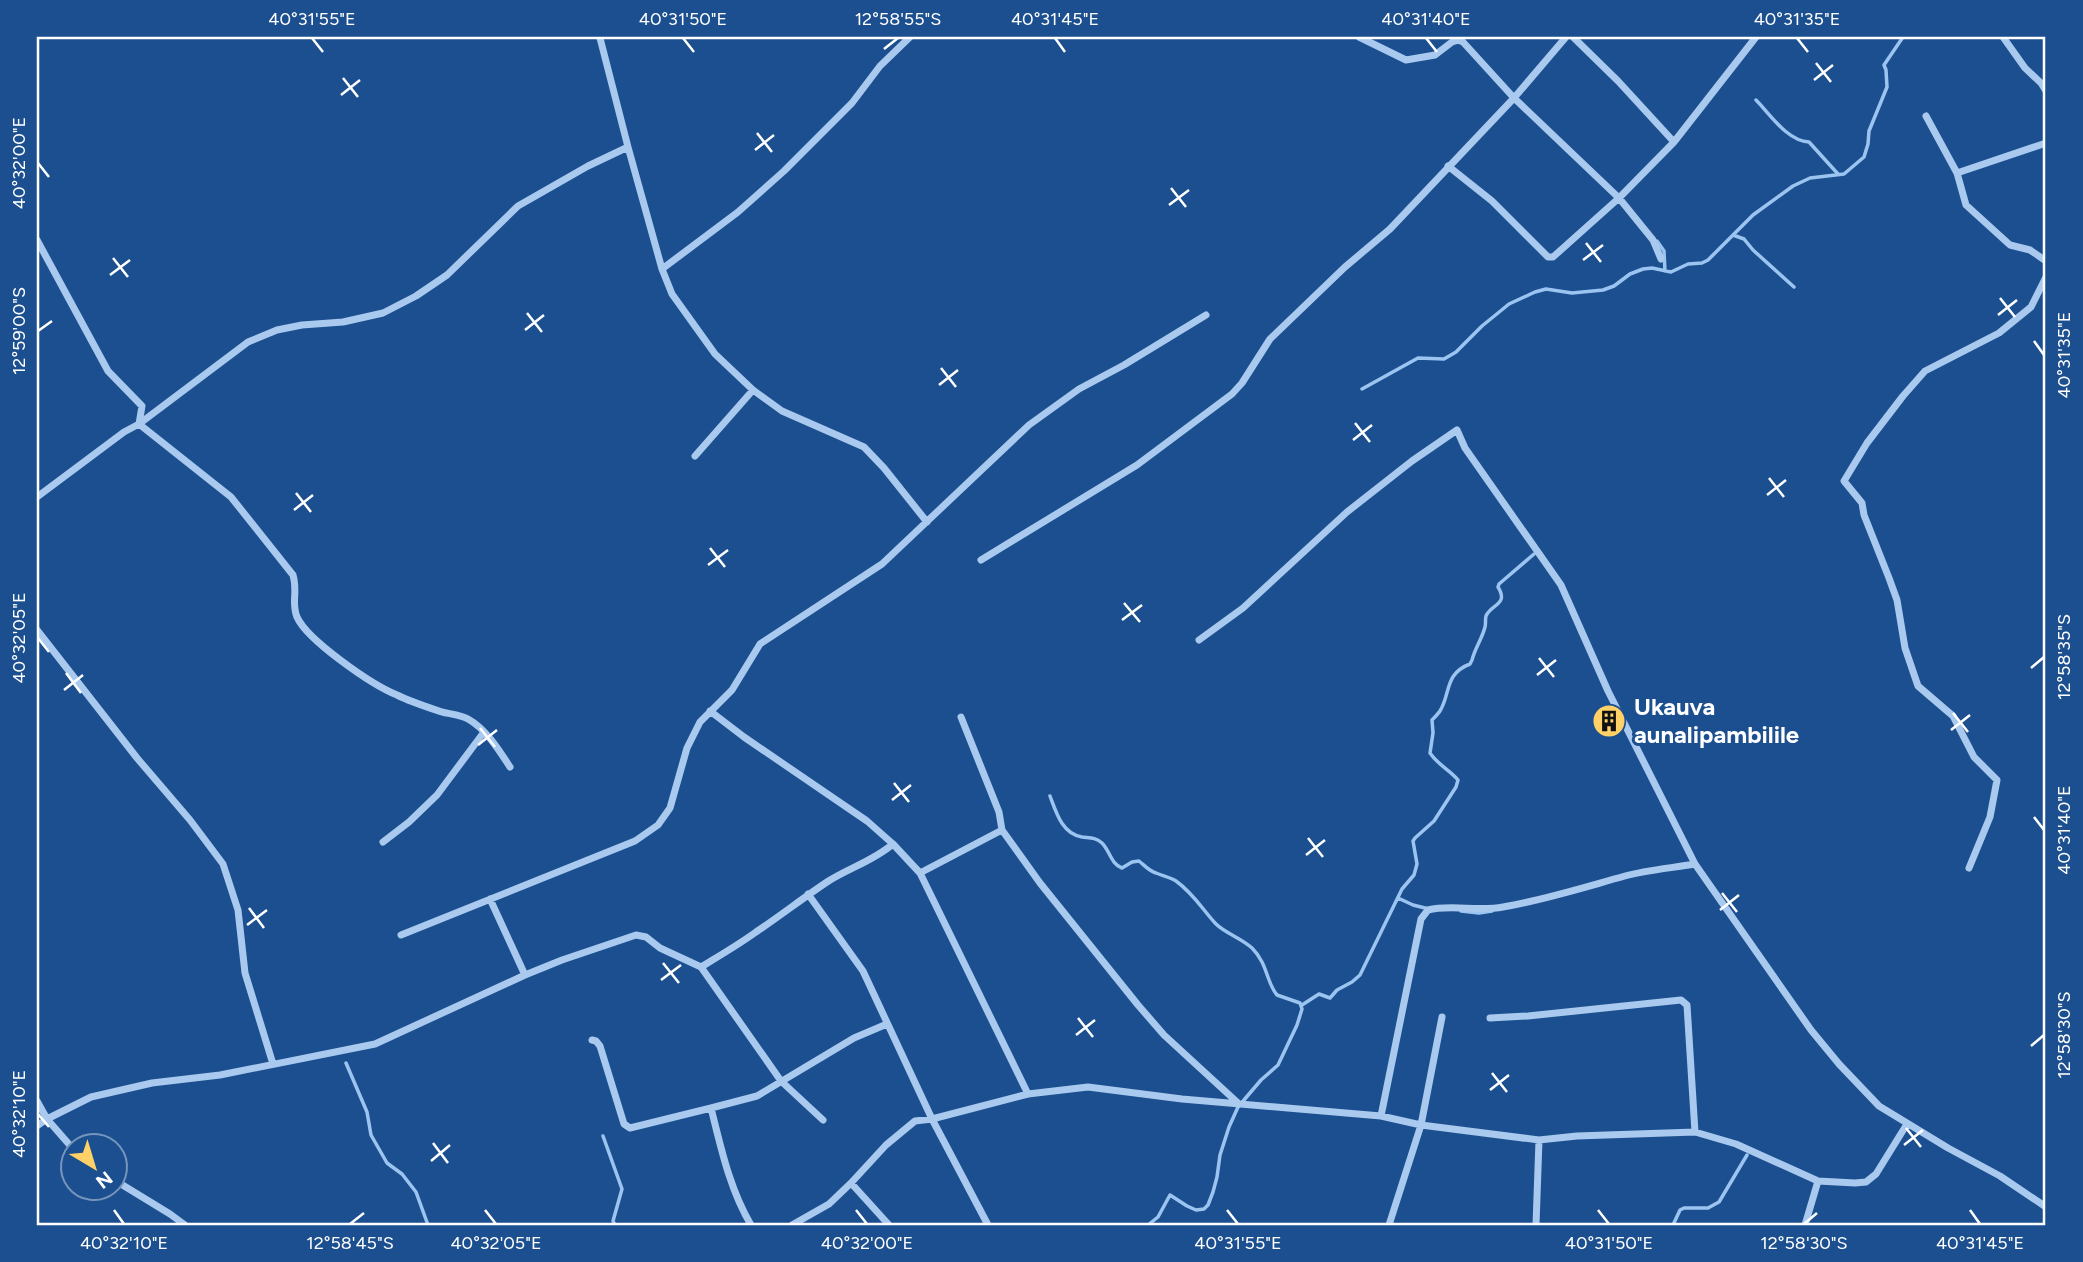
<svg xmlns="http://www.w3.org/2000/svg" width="2083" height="1262" font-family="Figtree,sans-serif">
	<rect width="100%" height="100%" fill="#1b4f8f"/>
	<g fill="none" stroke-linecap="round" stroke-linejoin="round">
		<path stroke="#9cc4f0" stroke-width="3.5" d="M1756 100C1770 114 1787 141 1809 142L1838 174
			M1733 235 1744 239 1753 250 1794 287
			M1657 241 1664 251 1665 271
			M1362 389 1418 358 1444 359 1456 352 1482 326 1509 304 1535 292 1546 289 1572 293 1603 290 1614 286 1630 274 1643 269 1652 268 1671 272 1688 264 1702 263 1708 260 1753 215 1793 186 1810 178 1844 174 1864 157 1868 144 1869 131 1887 87 1886 70 1884 65 1903 37
			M1050 796C1056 812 1062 834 1082 837 1090 838 1095 837 1102 843 1110 851 1111 864 1122 868L1132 862 1139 861C1144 865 1149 871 1156 873 1163 876 1170 877 1176 881 1194 894 1202 909 1216 924 1225 933 1241 938 1252 948 1268 964 1266 982 1277 995L1300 1003 1302 1009 1297 1025 1278 1065 1261 1080 1238 1107 1229 1127 1220 1155 1217 1177 1213 1192 1208 1205 1204 1209 1196 1210 1187 1206 1170 1195 1158 1217 1148 1225
			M1398 898 1413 905 1429 909
			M1461 911 1479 913 1492 911
			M1302 1005 1319 994 1330 998 1337 990 1352 982 1360 975 1402 889 1414 875 1417 864 1413 841 1415 838 1434 821 1456 787 1458 780C1450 770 1438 765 1430 753L1433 733 1432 720C1435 717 1438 714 1440 711 1451 693 1444 674 1470 664L1472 660C1475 648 1482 639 1485 627 1486 624 1485 619 1486 616 1491 604 1509 605 1498 587L1499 584 1534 554
			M346 1063 367 1112 371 1135 387 1163 402 1174 416 1192 428 1225
			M603 1136 622 1189 613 1221 615 1225
			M1673 1225 1680 1210 1684 1208H1708L1719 1202 1747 1155"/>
		<path stroke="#a9c9ee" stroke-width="7" d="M1359 37 1406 60 1435 55 1452 42 1459 40 1463 42 1514 98 1619 198 1653 240 1661 259
			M1573 37 1618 81 1674 142
			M2003 37 2025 68 2041 83 2046 91
			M600 38 628 147 662 269 672 294 715 354 753 390 782 411 864 447 884 468 927 522
			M1926 116 1957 173 1966 205 2010 245 2030 250 2046 261
			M1448 166 1492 201 1548 257H1553L1619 198 1674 142 1756 37
			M1957 173 2046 143
			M37 240 108 371 142 406 139 424 231 497 293 575C298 592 291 603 297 617 307 640 372 685 397 695 411 702 427 707 442 712 450 714 461 715 468 719 486 729 499 750 510 767
			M662 269 738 212 784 171 852 103 880 66 910 37
			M695 456 753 390
			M37 497 124 432 139 424 248 342 277 330 302 325 343 322 383 313 416 296 447 275 518 206 588 166 628 147
			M981 560 1137 465 1232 394 1242 383 1270 339 1345 267 1390 229 1514 98 1566 37
			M37 630 137 758 190 820 223 864 238 910 245 973 273 1064
			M1199 640 1243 608 1347 512 1412 461 1457 430 1465 448 1561 585 1608 691 1695 864 1811 1030 1839 1064 1879 1106 1948 1148 2000 1176 2046 1207
			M710 711 744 737 867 821 893 844 920 873 1028 1094
			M961 717 999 812 1002 830 1040 883 1138 1005 1164 1035 1238 1103
			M383 842 409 822 437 795 484 732
			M1969 868 1990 817 1997 780 1974 757 1953 716 1918 686 1905 648 1897 600 1889 578 1864 515 1862 503 1844 481 1867 443 1903 396 1925 371 1999 333 2031 307 2046 277
			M920 873 1002 830
			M808 894 863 971 932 1119 988 1225
			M490 899 525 975
			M401 935 635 841 658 825 670 808 687 748 700 722 732 690 760 644 882 564 1029 425 1079 389 1124 365 1206 315
			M701 967 781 1081 823 1120
			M1490 1018 1528 1016 1681 1000 1687 1005 1695 1132
			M592 1040 596 1041 600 1046 624 1124 630 1128 711 1108
			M37 1101 47 1119 74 1150
			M1381 1116 1421 919 1428 910C1451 904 1478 912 1503 907 1544 900 1585 887 1625 876 1647 870 1672 868 1695 864
			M37 1126 47 1119 91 1097 152 1083 220 1075 375 1044 525 975 562 960 636 935 646 937 660 948 701 967C719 956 738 945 756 932 780 916 803 898 827 882 849 868 873 861 893 844
			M116 1181 170 1214 185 1225
			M851 1183 889 1225
			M751 1225C730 1190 721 1148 711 1108L757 1096 854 1038 887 1024
			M792 1225 829 1204 851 1183 886 1145 915 1121 932 1119 1028 1094 1088 1087 1182 1099 1381 1116 1421 1125 1539 1140 1577 1136 1695 1132 1736 1144 1818 1181 1855 1183 1866 1182 1876 1174 1907 1124
			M1389 1225 1421 1125 1442 1017
			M1536 1225 1539 1140
			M1805 1225 1818 1181"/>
	</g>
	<path fill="none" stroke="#fff" stroke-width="2.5" d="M312 38 323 52M683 38 694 52M1055 38 1065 52M1426 38 1437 52M1797 38 1808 52M884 49 898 38M1816 63 1831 82M343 78 358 97M1814 80 1833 65M341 95 360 80M757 133 772 152M755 150 774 135M38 163 49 177M1171 188 1186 207M1169 205 1189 190M1586 243 1601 262M113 258 128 277M1583 260 1603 245M110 275 130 260M2000 298 2015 317M527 313 542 332M1998 315 2017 300M525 330 544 315M38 331 52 321M2034 341 2044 355M941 368 956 387M939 385 958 370M1355 423 1370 442M1353 440 1372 425M1769 478 1784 497M296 493 311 512M1767 495 1786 480M294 510 313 495M710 548 725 567M708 565 728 550M1124 603 1140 622M1122 620 1142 605M38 638 49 652M1539 658 1554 677M2031 668 2044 657M66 673 81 693M1537 675 1556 660M64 690 83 675M1953 713 1968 732M480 728 495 747M1951 730 1970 715M478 745 497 730M894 783 909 802M892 800 911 785M2034 817 2044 830M1308 838 1323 857M1306 855 1325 840M1722 893 1737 912M249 908 264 928M1720 910 1739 895M247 925 267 910M663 963 679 983M661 980 681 965M1078 1018 1093 1037M1076 1035 1095 1020M2031 1046 2044 1035M1492 1073 1507 1092M1490 1090 1509 1075M38 1114 49 1127M1906 1128 1921 1147M433 1143 448 1163M1904 1145 1923 1130M431 1161 450 1145M114 1210 124 1224M485 1210 496 1224M856 1210 867 1224M1227 1210 1238 1224M1598 1210 1609 1224M1970 1210 1980 1224M350 1224 364 1213M1804 1224 1817 1213"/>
	<defs>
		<symbol id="building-disc" viewBox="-11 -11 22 22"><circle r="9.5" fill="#ffd166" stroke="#1b4f8f"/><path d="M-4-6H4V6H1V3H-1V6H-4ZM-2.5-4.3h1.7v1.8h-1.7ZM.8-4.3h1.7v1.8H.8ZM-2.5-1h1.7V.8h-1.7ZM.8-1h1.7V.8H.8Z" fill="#111"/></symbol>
	</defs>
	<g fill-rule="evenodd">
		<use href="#building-disc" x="1590" y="702" width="38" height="38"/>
	</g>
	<g text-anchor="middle" stroke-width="6" stroke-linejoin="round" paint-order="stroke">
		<g font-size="24" font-weight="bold" fill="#fff" stroke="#1b4f8f" text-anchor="start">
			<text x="1634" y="715">Ukauva<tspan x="1634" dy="28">aunalipambilile</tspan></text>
		</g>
	</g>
	<rect width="2083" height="1262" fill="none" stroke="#1b4f8f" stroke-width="77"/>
	<g transform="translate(94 1167) rotate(142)"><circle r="33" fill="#1b4f8f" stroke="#7695bc" stroke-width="2"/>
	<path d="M0-5L12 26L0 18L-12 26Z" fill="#ffd166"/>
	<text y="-10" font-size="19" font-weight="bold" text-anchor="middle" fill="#ffffff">N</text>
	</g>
	<rect x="38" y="38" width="2006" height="1186" fill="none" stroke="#fff" stroke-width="2.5"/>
	<g font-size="18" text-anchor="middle" fill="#fff">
		<text x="312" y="25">40°31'55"E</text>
		<text x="683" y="25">40°31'50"E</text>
		<text x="898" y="25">12°58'55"S</text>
		<text x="1055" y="25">40°31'45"E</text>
		<text x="1426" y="25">40°31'40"E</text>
		<text x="1797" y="25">40°31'35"E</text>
		<text transform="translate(19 163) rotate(-90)" y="6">40°32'00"E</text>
		<text transform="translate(19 331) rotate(-90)" y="6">12°59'00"S</text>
		<text transform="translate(2064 355) rotate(-90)" y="6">40°31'35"E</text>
		<text transform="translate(19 638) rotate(-90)" y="6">40°32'05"E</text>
		<text transform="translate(2064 657) rotate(-90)" y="6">12°58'35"S</text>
		<text transform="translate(2064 830) rotate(-90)" y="6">40°31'40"E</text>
		<text transform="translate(2064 1035) rotate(-90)" y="6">12°58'30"S</text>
		<text transform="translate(19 1114) rotate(-90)" y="6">40°32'10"E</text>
		<text x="124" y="1249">40°32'10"E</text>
		<text x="350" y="1249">12°58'45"S</text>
		<text x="496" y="1249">40°32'05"E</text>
		<text x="867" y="1249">40°32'00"E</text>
		<text x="1238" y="1249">40°31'55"E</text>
		<text x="1609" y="1249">40°31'50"E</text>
		<text x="1804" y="1249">12°58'30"S</text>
		<text x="1980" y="1249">40°31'45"E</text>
	</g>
</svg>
